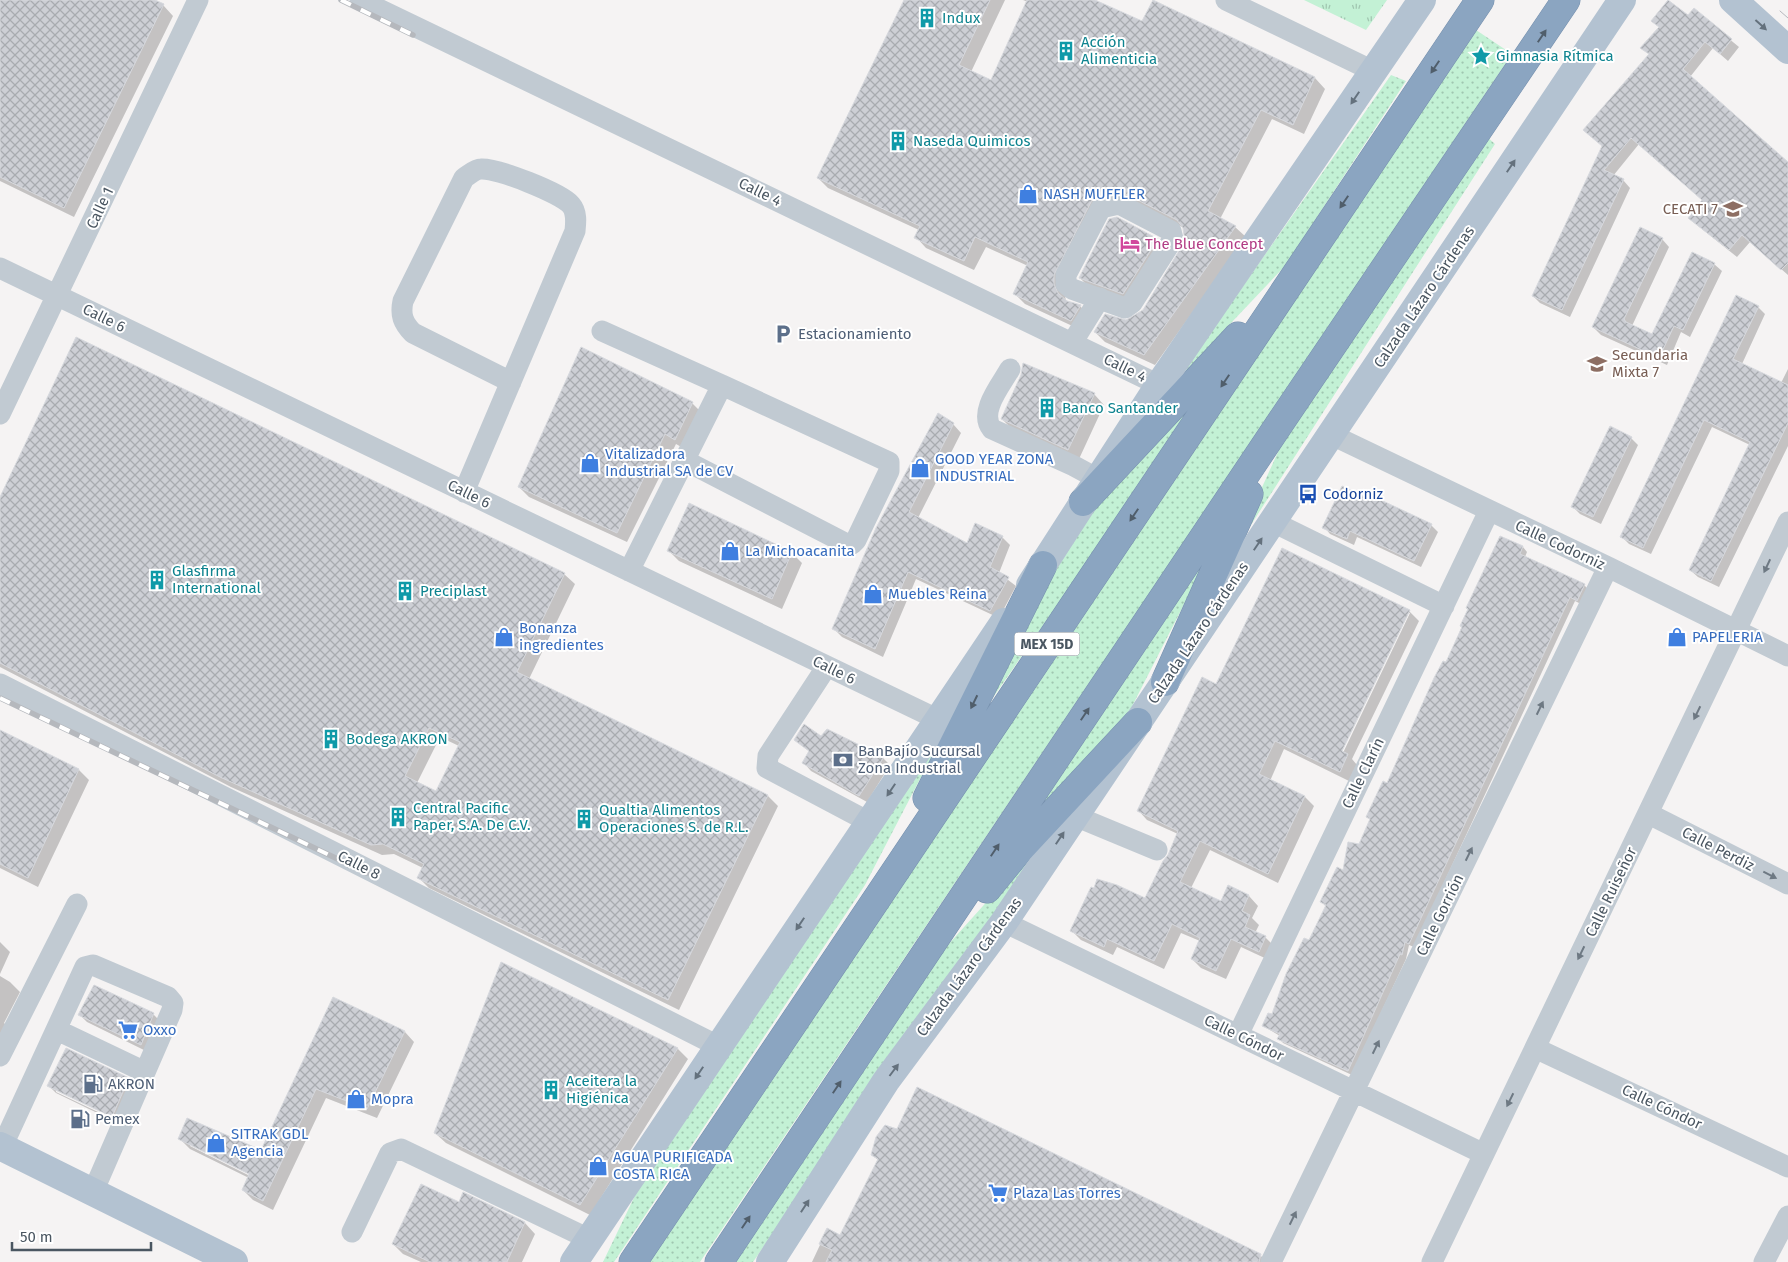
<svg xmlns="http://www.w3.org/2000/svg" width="1788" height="1262" font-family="'Fira Sans',sans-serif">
	<defs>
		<pattern id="grass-tufts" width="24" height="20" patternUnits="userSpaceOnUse" patternTransform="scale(1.25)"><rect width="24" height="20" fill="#c3f1d5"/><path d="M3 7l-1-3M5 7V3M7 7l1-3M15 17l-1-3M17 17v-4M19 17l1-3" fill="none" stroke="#a0c6b0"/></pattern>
		<pattern id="garden-dots" width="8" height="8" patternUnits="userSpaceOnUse" patternTransform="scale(1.25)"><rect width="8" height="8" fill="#c3f1d5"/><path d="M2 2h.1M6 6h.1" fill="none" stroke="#a0c6b0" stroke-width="1.8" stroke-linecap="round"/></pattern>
		<pattern id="building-cross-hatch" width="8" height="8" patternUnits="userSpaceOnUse" patternTransform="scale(1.25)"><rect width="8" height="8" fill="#cdcfd5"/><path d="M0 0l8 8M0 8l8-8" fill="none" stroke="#a8abb0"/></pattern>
	</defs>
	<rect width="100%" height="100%" fill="#f5f3f3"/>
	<path fill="url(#grass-tufts)" d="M1304 0H1387L1366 30Z"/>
	<path fill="url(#garden-dots)" d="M1476 30 1512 54 700 1262H648Z
		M1391 75 1406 81 1285 266 1177 380Z
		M1485 135 1495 144 1231 556 1287 432Z
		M1215 378 953 755 1086 513Z
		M1226 522 1121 728 986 875Z
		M948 725 865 885 614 1262H603L657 1150Z
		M1054 827 753 1262H729L911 986Z"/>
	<path fill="#0003" fill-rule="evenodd" d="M0 0H152L163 5 173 16 74 217 0 181Z
		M905 0H1005L971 72 992 82 1028 2 1023 0H1092L1143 23 1153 2 1315 78 1325 89 1304 134 1272 119 1220 219 1235 227 1246 237 1155 365 1105 342 1095 332 1126 322 1143 311 1187 242 1184 228 1135 202 1103 208 1063 285 1066 301 1080 306 1090 317 1081 330 1025 304 1015 294 1028 266 986 247 974 270 926 248 916 237 919 230 828 188 818 178Z
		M1694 10 1739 47 1728 61 1713 48 1690 77 1788 163V275L1750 242 1737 257 1697 225 1704 201 1639 144 1613 176 1623 180 1630 188 1570 317 1540 303 1533 296 1650 55 1642 47 1688 17Z
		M1117 218 1158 240 1168 250 1133 303 1090 288 1080 278Z
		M1662 239 1669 247 1632 326 1653 336 1714 264 1722 271 1690 337 1681 332 1667 365 1601 335 1593 327Z
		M1758 307 1765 314 1742 364 1781 383 1788 369V446L1719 587 1698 577 1690 570 1750 445 1712 427 1651 554 1629 544 1621 536Z
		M76 339 564 574 575 584 529 679 768 796 778 806 679 1010 429 888 419 878 423 868 394 854 382 855 231 787 0 667V500ZM440 737 459 746 436 793 417 783Z
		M1094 394 1104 405 1079 459 1012 429 1002 419Z
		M692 403 702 413 685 449 676 444 627 542 529 497 519 487Z
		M953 424 961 433 918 518 968 545 1002 537 1010 545 999 573 1016 586 999 618 916 579 883 657 842 637 834 629Z
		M1631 438 1638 445 1601 524 1580 514 1572 506Z
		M1431 525 1438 532 1421 567 1357 537 1354 545 1330 534 1324 527Z
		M1500 537 1523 547 1527 552 1525 557 1584 585 1588 589 1581 604 1575 601 1414 947 1409 945 1406 959 1352 1075 1283 1043 1279 1038 1280 1036 1263 1026 1273 1016 1310 942 1326 907 1322 902 1359 846 1371 820 1368 817 1388 784 1446 664Z
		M668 550 792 553 802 563 782 609 679 561Z
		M1282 550 1409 611 1419 621 1352 759 1357 765 1349 781 1284 749 1270 781 1305 797 1314 806 1278 883 1210 850 1191 888 1222 903 1229 887 1249 896 1258 906 1252 918 1259 925 1255 933 1265 937 1275 947 1269 960 1241 947 1226 979 1201 968 1192 959 1200 941 1181 933 1164 969 1117 947 1113 955 1081 940 1072 931 1146 900 1169 856 1178 834 1147 820 1138 810 1217 686ZM1407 613H1410L1341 757 1338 756Z
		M0 731 79 770 89 780 38 887 0 868Z
		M821 738 883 758 890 765 867 802 811 771 804 763 810 752 795 739Z
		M0 942 10 952 0 974Z
		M502 964 678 1049 688 1059 590 1215 446 1143 435 1133Z
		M0 976 10 982 20 992 4 1023 13 1032 0 1054Z
		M334 999 405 1032 414 1042 377 1118 326 1098 273 1210 253 1200 243 1190 249 1178 190 1149 180 1139 261 1151ZM190 1144 255 1176 254 1178 190 1146Z
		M79 1014H153L161 1022 148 1052 87 1022Z
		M128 1079 136 1087 120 1124 56 1093 49 1086ZM56 1089 118 1119 117 1121 56 1092Z
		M872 1155 1260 1255 1267 1262H812L827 1230 840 1236 878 1160Z
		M463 1194 525 1223 535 1234 522 1262H421L403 1254 393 1244 459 1204Z"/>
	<path fill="url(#building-cross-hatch)" stroke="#d7d9de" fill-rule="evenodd" d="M0 0H155L164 4 64 208 0 177Z
		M904 0H990L959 65 991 80 1027 0H1095L1142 21 1153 0 1315 77 1293 125 1261 110 1208 211 1236 226 1144 355 1094 332 1105 314 1126 320 1143 310 1185 241 1183 228 1177 220 1124 193 1116 192 1093 198 1054 275V284L1058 293 1067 301 1081 305 1071 321 1013 294 1028 262 975 237 964 261 914 238 920 226 817 178Z
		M1668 0 1688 15 1694 8 1732 39 1720 54 1705 42 1683 69 1788 162V263L1781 270 1742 235 1729 250 1688 218 1702 200 1631 138 1604 170 1624 179 1562 310 1532 296 1602 146 1583 130 1649 54 1640 48 1659 27 1651 21Z
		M1117 217 1158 239 1123 294 1079 278 1109 219Z
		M1640 227 1663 238 1624 319 1626 322 1652 334 1692 252 1715 263 1683 330 1674 326 1659 358 1592 327Z
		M1736 295 1759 306 1733 359 1788 385V423L1711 581 1689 570 1750 442 1704 420 1643 548 1620 537Z
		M76 337 565 573 517 672 768 795 668 1000 417 878 424 864 383 844 371 845 220 777 0 663V497ZM429 728 460 742 436 791 405 776Z
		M581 347 693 402 675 440 665 434 617 533 518 487Z
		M1023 363 1095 393 1068 450 1001 419 1021 375Z
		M938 413 954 423 909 512 967 543 975 523 1003 536 990 567 1009 577 990 611 908 572 875 649 832 629 876 528Z
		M1610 426 1632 437 1593 517 1571 507Z
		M1342 486 1366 497 1368 494 1432 524 1414 561 1350 531 1347 539 1322 528Z
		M689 503 792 552 772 599 667 551Z
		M1500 536 1523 546 1520 554 1585 584 1577 601 1570 597 1409 944 1405 942 1402 955 1400 954 1348 1071 1277 1039 1280 1034 1262 1026 1268 1013 1272 1014 1286 974 1304 938 1309 940 1326 905 1320 902 1337 867 1343 870 1348 842 1359 844 1370 819 1366 817 1383 781 1387 783 1434 678 1443 661 1446 662 1462 627 1460 626 1468 609 1466 608Z
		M1282 548 1410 610 1342 751 1348 754 1340 772 1275 741 1259 774 1305 796 1268 874 1200 841 1180 882 1221 901 1228 885 1249 895 1242 911 1250 915 1245 927 1266 936 1259 952 1231 939 1216 971 1191 959 1200 938 1172 924 1154 961 1107 939 1104 947 1070 931 1091 887 1094 888 1097 879 1117 885 1145 898 1163 861 1168 855 1178 831 1137 811 1202 677 1216 684Z
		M804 724 821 736 827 729 884 757 859 796 802 763 809 751 794 740Z
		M0 730 79 769 28 878 0 864Z
		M501 962 678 1048 580 1205 434 1133Z
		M94 985 154 1013 141 1045 78 1015Z
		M333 997 405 1031 367 1109 316 1089 263 1201 242 1190 249 1174 178 1139 187 1118 261 1150Z
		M66 1048 129 1078 112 1117 47 1086Z
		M917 1087 1261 1254 1259 1262H826L832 1250 819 1244 827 1228 840 1235 878 1159 871 1155 876 1137 885 1125 897 1129Z
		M421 1184 459 1202 463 1192 525 1222 507 1262H430L392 1244Z"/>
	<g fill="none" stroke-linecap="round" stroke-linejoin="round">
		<defs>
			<path id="highway" d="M1083 502 1238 336
				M1165 682 1249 494
				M927 798 1043 565
				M987 889 1019 850 1138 722
				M633 1262 1480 0
				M719 1262 1280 423 1566 0"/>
		</defs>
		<use href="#highway" stroke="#7690ad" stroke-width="29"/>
		<path stroke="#c1cad2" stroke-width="21" d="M360 0 1159 385
			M1226 0 1373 71
			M1119 204 1171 231 1173 239 1132 303 1125 308 1072 289 1066 284V275L1101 208Z
			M0 268 939 720
			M602 331 722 385 629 571
			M1072 343 1100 298
			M1010 369C1001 385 978 412 992 429L1074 466 1098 479
			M0 414 198 0
			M1332 435 1608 567 1788 656
			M684 460 845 543 852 544 856 540 889 471V462L722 385
			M464 492 575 231C576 222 577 212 571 205 561 193 497 168 481 169 475 169 469 175 464 178L403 301C400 315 403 323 413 333L511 382
			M1273 522 1444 606
			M827 666 768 756 767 768 869 822
			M0 684 718 1046
			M1649 814 1788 884
			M1075 816 1157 850
			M1004 922 1484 1154
			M57 1030 145 1072
			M1238 1035 1489 511
			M1535 1048 1788 1167
			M0 1056 77 904
			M2 1147 85 967 93 965 168 997 173 1003 172 1010 93 1192
			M352 1232 390 1153 401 1149 589 1239
			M1271 1262 1608 567
			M1432 1262 1788 522
			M1764 1262 1788 1216"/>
		<path stroke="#b3c2d1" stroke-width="28" d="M1733 0 1788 50
			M1030 585 1159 385 1422 0
			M0 1146 234 1262
			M574 1262 1004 622
			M770 1262 886 1081 1004 922 1622 0"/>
		<use href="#highway" stroke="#8ba5c1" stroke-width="28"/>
		<path stroke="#b5b8bd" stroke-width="1" d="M1780 11 1788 18"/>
		<defs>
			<path id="rail" d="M341 0 413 35
				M0 698 367 873"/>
		</defs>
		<use href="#rail" stroke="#b5b8bd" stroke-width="5.5"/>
		<use href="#rail" stroke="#fff" stroke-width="4" stroke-dasharray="11" stroke-linecap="butt"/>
	</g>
	<defs><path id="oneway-solid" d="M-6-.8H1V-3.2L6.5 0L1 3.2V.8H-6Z" transform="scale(1.25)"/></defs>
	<g fill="#64717d">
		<use href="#oneway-solid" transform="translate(1761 25) rotate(42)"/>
		<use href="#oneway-solid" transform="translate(1355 98) rotate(124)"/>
		<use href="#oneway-solid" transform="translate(1511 166) rotate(-56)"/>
		<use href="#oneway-solid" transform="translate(1258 544) rotate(-56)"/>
		<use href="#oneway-solid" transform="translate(891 790) rotate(124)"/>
		<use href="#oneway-solid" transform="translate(1060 838) rotate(-56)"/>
		<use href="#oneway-solid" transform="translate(800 924) rotate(124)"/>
		<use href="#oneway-solid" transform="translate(894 1070) rotate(-53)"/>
		<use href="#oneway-solid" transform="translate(699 1073) rotate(124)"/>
		<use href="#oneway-solid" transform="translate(805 1206) rotate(-57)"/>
	</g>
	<g fill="#505e6b">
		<use href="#oneway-solid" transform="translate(1542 36) rotate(-56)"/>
		<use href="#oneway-solid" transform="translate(1435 67) rotate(124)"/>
		<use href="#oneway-solid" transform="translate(1344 202) rotate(124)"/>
		<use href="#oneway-solid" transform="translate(1225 381) rotate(124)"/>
		<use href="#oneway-solid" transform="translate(1134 515) rotate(124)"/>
		<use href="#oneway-solid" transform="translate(974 702) rotate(116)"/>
		<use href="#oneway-solid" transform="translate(1085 714) rotate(-56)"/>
		<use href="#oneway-solid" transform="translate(995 850) rotate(-56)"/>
		<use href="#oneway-solid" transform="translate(837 1087) rotate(-56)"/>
		<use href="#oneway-solid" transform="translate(746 1222) rotate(-56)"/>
	</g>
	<g fill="#6e7983">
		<use href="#oneway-solid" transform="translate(1767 566) rotate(115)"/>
		<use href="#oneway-solid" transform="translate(1540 708) rotate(-64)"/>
		<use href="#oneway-solid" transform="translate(1697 713) rotate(116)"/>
		<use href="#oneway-solid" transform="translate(1469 854) rotate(-64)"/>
		<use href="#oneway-solid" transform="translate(1770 875) rotate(27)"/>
		<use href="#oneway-solid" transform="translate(1581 953) rotate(116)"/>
		<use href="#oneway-solid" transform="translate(1376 1047) rotate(-64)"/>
		<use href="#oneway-solid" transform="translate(1510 1100) rotate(116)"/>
		<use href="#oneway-solid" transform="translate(1293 1218) rotate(-64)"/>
	</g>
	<defs>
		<symbol id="building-bare" viewBox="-9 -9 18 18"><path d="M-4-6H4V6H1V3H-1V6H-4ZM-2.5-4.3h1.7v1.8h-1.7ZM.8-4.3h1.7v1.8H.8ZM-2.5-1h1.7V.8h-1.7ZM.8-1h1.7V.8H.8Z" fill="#0f9aa8" stroke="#fff" stroke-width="2.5" paint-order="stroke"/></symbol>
		<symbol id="sight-bare" viewBox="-9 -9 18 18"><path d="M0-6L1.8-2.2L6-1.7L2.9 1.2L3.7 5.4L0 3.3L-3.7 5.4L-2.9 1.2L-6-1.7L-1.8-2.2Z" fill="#0f9aa8" stroke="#fff" stroke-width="2.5" paint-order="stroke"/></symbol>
		<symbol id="shop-bare" viewBox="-9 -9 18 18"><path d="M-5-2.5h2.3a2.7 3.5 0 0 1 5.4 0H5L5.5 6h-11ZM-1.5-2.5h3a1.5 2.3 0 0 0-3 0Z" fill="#3f7fe0" stroke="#fff" stroke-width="2.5" paint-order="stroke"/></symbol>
		<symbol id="school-bare" viewBox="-9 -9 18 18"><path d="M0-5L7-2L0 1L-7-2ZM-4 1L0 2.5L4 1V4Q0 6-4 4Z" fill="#8d6e63" stroke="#fff" stroke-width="2.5" paint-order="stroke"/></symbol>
		<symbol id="hotel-bare" viewBox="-9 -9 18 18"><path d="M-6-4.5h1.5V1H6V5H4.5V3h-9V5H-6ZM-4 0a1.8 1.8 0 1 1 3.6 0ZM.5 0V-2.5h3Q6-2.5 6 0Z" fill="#d1479c" stroke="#fff" stroke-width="2.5" paint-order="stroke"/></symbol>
		<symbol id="parking-bare" viewBox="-9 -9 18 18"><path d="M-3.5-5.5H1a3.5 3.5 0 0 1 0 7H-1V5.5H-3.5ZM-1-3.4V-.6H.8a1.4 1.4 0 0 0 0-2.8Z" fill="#5c6f8a" stroke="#fff" stroke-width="2.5" paint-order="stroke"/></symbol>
		<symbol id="bus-bare" viewBox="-9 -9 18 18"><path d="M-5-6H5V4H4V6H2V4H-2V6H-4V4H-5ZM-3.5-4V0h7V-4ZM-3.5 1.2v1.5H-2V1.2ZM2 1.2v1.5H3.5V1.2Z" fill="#1a4fb4" stroke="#fff" stroke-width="2.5" paint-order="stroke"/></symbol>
		<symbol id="bank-bare" viewBox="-9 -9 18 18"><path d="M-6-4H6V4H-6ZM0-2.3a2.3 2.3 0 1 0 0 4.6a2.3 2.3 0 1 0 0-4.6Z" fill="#5c6f8a" stroke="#fff" stroke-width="2.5" paint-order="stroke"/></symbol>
		<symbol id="supermarket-bare" viewBox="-9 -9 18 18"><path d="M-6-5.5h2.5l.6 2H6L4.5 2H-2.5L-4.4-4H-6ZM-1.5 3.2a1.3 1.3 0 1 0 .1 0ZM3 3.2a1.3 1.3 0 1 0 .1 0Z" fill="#3f7fe0" stroke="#fff" stroke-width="2.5" paint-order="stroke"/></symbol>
		<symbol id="fuel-bare" viewBox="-9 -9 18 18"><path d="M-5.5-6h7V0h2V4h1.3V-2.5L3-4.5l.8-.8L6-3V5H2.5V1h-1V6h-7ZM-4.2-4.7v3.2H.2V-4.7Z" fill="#5c6f8a" stroke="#fff" stroke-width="2.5" paint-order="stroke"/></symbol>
	</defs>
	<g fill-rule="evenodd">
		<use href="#building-bare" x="913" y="4" width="28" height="28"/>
		<use href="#building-bare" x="1052" y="37" width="28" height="28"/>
		<use href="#sight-bare" x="1467" y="42" width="28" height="28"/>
		<use href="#building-bare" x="884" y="127" width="28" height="28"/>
		<use href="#shop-bare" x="1014" y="180" width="28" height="28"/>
		<use href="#school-bare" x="1719" y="195" width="28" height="28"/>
		<use href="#hotel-bare" x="1116" y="230" width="28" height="28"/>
		<use href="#parking-bare" x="769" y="320" width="28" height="28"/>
		<use href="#school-bare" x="1583" y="350" width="28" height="28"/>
		<use href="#building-bare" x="1033" y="394" width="28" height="28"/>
		<use href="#shop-bare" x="576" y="449" width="28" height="28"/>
		<use href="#shop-bare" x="906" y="454" width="28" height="28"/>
		<use href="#bus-bare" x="1294" y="480" width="28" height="28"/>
		<use href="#shop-bare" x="716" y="537" width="28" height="28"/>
		<use href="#building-bare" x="143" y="566" width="28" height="28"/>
		<use href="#building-bare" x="391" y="577" width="28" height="28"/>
		<use href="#shop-bare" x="859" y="580" width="28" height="28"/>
		<use href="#shop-bare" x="490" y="623" width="28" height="28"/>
		<use href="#shop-bare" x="1663" y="623" width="28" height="28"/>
		<use href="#building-bare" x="317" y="725" width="28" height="28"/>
		<use href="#bank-bare" x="829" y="746" width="28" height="28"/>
		<use href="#building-bare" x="384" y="803" width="28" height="28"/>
		<use href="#building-bare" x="570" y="805" width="28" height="28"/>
		<use href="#supermarket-bare" x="114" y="1016" width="28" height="28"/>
		<use href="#fuel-bare" x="79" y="1070" width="28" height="28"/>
		<use href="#building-bare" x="537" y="1076" width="28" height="28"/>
		<use href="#shop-bare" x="342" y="1085" width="28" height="28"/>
		<use href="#fuel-bare" x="66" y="1105" width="28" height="28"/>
		<use href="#shop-bare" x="202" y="1129" width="28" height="28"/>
		<use href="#shop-bare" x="584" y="1152" width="28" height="28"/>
		<use href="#supermarket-bare" x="984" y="1179" width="28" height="28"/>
	</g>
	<g text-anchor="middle" stroke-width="4" stroke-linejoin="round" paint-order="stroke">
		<rect fill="#fff" stroke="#808990" stroke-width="1" x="1014.5" y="632.5" width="65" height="23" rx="4"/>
		<g font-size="14" font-weight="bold" fill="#4a5661">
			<text x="1047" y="649">MEX 15D</text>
		</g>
		<g font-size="15" fill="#0d838f" stroke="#fff" text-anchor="start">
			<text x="942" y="23">Indux</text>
			<text x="1081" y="47">Acción<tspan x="1081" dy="17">Alimenticia</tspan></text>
			<text x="1496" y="61">Gimnasia Rítmica</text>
			<text x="913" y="146">Naseda Quimicos</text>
			<text x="1062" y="413">Banco Santander</text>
			<text x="172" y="576">Glasfirma<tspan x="172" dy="17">International</tspan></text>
			<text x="420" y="596">Preciplast</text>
			<text x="346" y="744">Bodega AKRON</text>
			<text x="413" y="813">Central Pacific<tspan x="413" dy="17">Paper, S.A. De C.V.</tspan></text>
			<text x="599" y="815">Qualtia Alimentos<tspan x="599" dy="17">Operaciones S. de R.L.</tspan></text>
			<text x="566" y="1086">Aceitera la<tspan x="566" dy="17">Higiénica</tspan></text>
		</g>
		<g font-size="15" fill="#4a5661" stroke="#fff">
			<text transform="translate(760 192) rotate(26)" y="5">Calle 4</text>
			<text transform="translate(100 208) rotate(-65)" y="5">Calle 1</text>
			<text transform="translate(1424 297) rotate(-56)" y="5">Calzada Lázaro Cárdenas</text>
			<text transform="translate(104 318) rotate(26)" y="5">Calle 6</text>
			<text transform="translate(1125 368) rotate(26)" y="5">Calle 4</text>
			<text transform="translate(469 494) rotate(26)" y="5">Calle 6</text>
			<text transform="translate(1560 545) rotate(25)" y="5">Calle Codorniz</text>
			<text transform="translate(1198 633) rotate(-56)" y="5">Calzada Lázaro Cárdenas</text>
			<text transform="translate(834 670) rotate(26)" y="5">Calle 6</text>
			<text transform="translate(1363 773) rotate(-64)" y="5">Calle Clarín</text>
			<text transform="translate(1718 849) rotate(27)" y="5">Calle Perdiz</text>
			<text transform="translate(359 865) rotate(27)" y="5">Calle 8</text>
			<text transform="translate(1611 892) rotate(-64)" y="5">Calle Ruiseñor</text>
			<text transform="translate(1440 915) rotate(-64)" y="5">Calle Gorrión</text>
			<text transform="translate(969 967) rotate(-54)" y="5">Calzada Lázaro Cárdenas</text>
			<text transform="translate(1244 1038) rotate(26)" y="5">Calle Cóndor</text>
			<text transform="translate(1662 1107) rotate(25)" y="5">Calle Cóndor</text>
		</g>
		<g font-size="15" fill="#366cbe" stroke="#fff" text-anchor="start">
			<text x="1043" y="199">NASH MUFFLER</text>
			<text x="605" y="459">Vitalizadora<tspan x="605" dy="17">Industrial SA de CV</tspan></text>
			<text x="935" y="464">GOOD YEAR ZONA<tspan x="935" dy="17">INDUSTRIAL</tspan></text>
			<text x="745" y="556">La Michoacanita</text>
			<text x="888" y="599">Muebles Reina</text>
			<text x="519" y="633">Bonanza<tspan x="519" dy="17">ingredientes</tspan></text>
			<text x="1692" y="642">PAPELERIA</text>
			<text x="143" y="1035">Oxxo</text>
			<text x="371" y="1104">Mopra</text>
			<text x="231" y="1139">SITRAK GDL<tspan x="231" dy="17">Agencia</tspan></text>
			<text x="613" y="1162">AGUA PURIFICADA<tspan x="613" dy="17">COSTA RICA</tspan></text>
			<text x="1013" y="1198">Plaza Las Torres</text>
		</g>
		<g font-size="15" fill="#785e54" stroke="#fff" text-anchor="end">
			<text x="1718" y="214">CECATI 7</text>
			<text x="1612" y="360" text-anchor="start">Secundaria<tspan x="1612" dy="17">Mixta 7</tspan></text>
		</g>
		<g font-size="15" fill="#b23c85" stroke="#fff" text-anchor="start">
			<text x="1145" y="249">The Blue Concept</text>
		</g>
		<g font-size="15" fill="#4e5e75" stroke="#fff" text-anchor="start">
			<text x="798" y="339">Estacionamiento</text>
			<text x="858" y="756">BanBajío Sucursal<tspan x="858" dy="17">Zona Industrial</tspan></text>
			<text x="108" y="1089">AKRON</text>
			<text x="95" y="1124">Pemex</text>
		</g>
		<g font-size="15" fill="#164399" stroke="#fff" text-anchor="start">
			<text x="1323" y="499">Codorniz</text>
		</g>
	</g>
	<path d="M12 1242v8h139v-8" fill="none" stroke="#4a5661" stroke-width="2.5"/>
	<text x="20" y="1242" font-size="15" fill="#4a5661" stroke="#ffffff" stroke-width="4" paint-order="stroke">50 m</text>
</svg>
